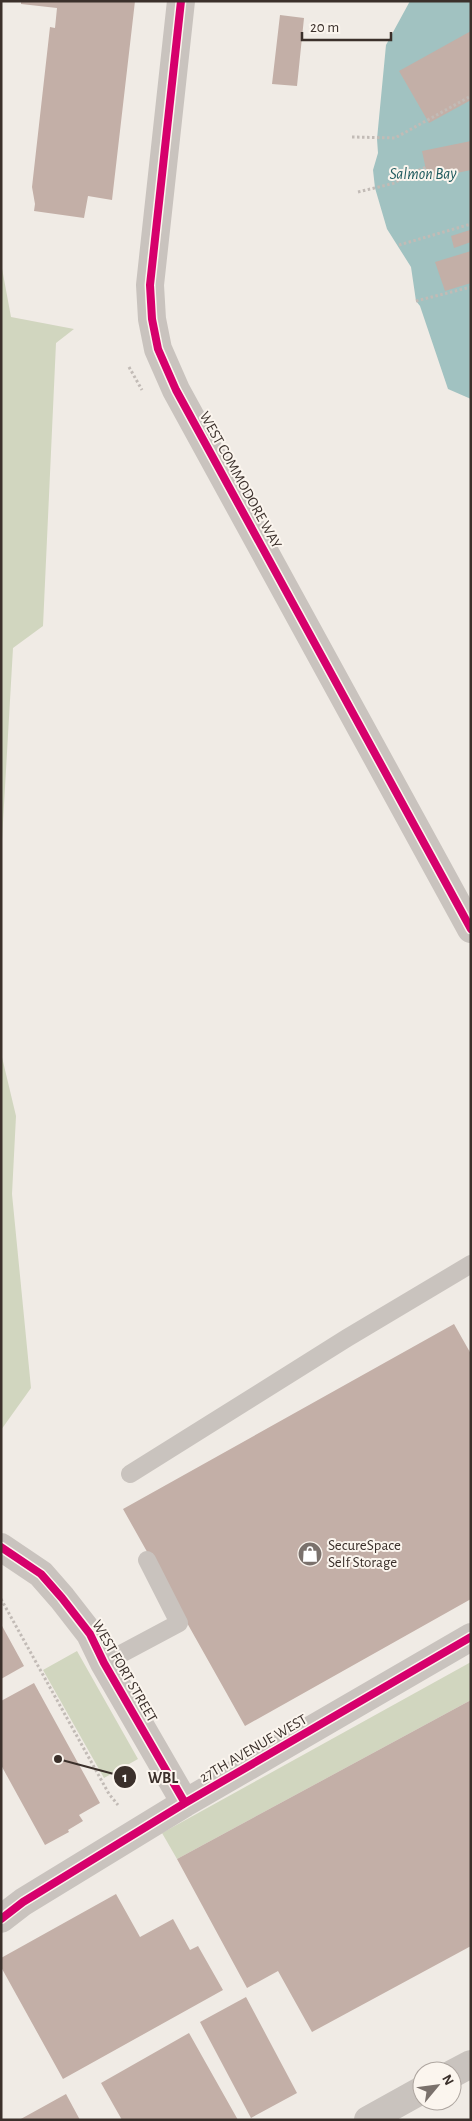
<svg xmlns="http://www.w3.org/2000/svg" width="472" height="2121" font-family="'Alegreya Sans',sans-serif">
	<rect width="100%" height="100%" fill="#f0ebe5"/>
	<path fill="#d1d6bf" d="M1 263 11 317 74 329 56 343 43 626 13 648 1 857Z
		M1 1053 16 1116 12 1194 31 1388 1 1430Z
		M77 1651 138 1759 104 1778 43 1670Z
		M471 1662V1700L177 1859 162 1833Z"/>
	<path fill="#a1c2c1" d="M410 1H471V399L448 389 420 306 416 301 411 267 387 229 375 188 373 170 378 153 377 139 386 45Z"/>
	<path fill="#c3afa7" d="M21 1H135L112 200 88 196 84 218 34 211 35 204 32 187 50 27 55 28 57 8 21 4Z
		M280 15 304 18 297 86 272 84Z
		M471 31V100L429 123 399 71Z
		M471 141V170L428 179 422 151Z
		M470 230 471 242 454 248 451 236Z
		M471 251V283L445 291 435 262Z
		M454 1324 471 1354V1599L245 1726 123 1509Z
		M1 1624 24 1666 1 1679Z
		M34 1683 100 1803 79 1815 83 1821 68 1830 69 1832 45 1845 1 1765V1701Z
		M471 1700V1946L312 2032 278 1971 247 1988 177 1859Z
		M116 1894 140 1937 173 1919 190 1950 198 1946 223 1990 63 2079 1 1967V1958Z
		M246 1997 297 2093 251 2118 200 2022Z
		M189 2033 238 2120H122L101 2083Z
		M66 2094 80 2120H19Z"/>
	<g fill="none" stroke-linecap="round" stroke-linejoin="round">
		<path stroke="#c2bbb6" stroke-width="3" stroke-dasharray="2.5 2.5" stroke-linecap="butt" d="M352 137 395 138 471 96
			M358 192 395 183 403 177 426 167
			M399 245 471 224
			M416 301 471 287
			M129 367 142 390
			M1 1599 109 1794 118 1805"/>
		<path stroke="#c9c3be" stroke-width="18" d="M130 1474 347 1338 471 1264
			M104 1663 179 1623 147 1560"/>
		<path stroke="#c9c3be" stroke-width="28" d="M1 1547 41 1574 62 1598 90 1634 104 1663 185 1803
			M1 1919 23 1902 185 1803 471 1637
			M452 2074 471 2064
			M368 2120 422 2090"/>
		<path stroke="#c9c3be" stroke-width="28" d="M181 1 150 285 152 319 158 349 176 390 471 929"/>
		<defs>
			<path id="cycleway" d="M181 1 150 285 152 319 158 349 176 390 471 929
				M1 1547 41 1574 62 1598 90 1634 104 1663 185 1803
				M1 1919 23 1902 185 1803 471 1637"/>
		</defs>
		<use href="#cycleway" stroke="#fbf5ee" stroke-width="11"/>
		<use href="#cycleway" stroke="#d6006c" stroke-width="8"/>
	</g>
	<defs>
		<symbol id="shop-disc" viewBox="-11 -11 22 22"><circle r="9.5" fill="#7a716c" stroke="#fbf5ee"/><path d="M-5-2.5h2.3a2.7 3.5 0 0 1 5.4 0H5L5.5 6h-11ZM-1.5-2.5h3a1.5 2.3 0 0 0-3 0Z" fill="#fff"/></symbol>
	</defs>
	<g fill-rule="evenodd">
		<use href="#shop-disc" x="296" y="1540" width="28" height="28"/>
	</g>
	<g text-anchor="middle" stroke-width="4" stroke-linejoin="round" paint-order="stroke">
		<g font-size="15" fill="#3b302b" stroke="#fbf5ee">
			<text transform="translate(241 480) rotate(61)" y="5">WEST COMMODORE WAY</text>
			<text transform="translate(125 1671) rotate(60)" y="5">WEST FORT STREET</text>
			<text transform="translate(253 1748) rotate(-30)" y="5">27TH AVENUE WEST</text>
		</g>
		<g font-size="15" fill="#3b302b" stroke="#fbf5ee" text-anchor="start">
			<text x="328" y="1550">SecureSpace<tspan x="328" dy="17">Self Storage</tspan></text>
		</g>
		<g font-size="16" font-style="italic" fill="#1f5a5e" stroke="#fbf5ee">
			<text x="423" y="179">Salmon Bay</text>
		</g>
	</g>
	<path fill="none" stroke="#3b302b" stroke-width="2" d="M58 1759L125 1777"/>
	<g fill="#3b302b" stroke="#fbf5ee" stroke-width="2">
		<circle cx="58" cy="1759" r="5"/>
		<circle cx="125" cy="1777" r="12"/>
	</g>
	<g font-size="15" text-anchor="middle" font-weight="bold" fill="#fff">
		<text x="125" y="1782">1</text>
	</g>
	<g font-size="16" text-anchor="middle" font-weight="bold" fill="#3b302b" stroke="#fbf5ee" stroke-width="4" stroke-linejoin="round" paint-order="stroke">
		<text x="163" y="1783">WBL</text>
	</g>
	<rect width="472" height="2121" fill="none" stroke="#3b302b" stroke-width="5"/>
	<g transform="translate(437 2086) rotate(61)"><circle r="24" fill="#fbf5ee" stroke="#aea6a0"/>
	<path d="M0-4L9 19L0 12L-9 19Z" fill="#7a716c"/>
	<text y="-8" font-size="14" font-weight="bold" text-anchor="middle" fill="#3b302b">N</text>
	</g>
	<path d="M302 32v8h89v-8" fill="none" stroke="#3b302b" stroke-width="2.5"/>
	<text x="310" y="32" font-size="15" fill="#3b302b" stroke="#fbf5ee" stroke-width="4" paint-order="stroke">20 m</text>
</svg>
